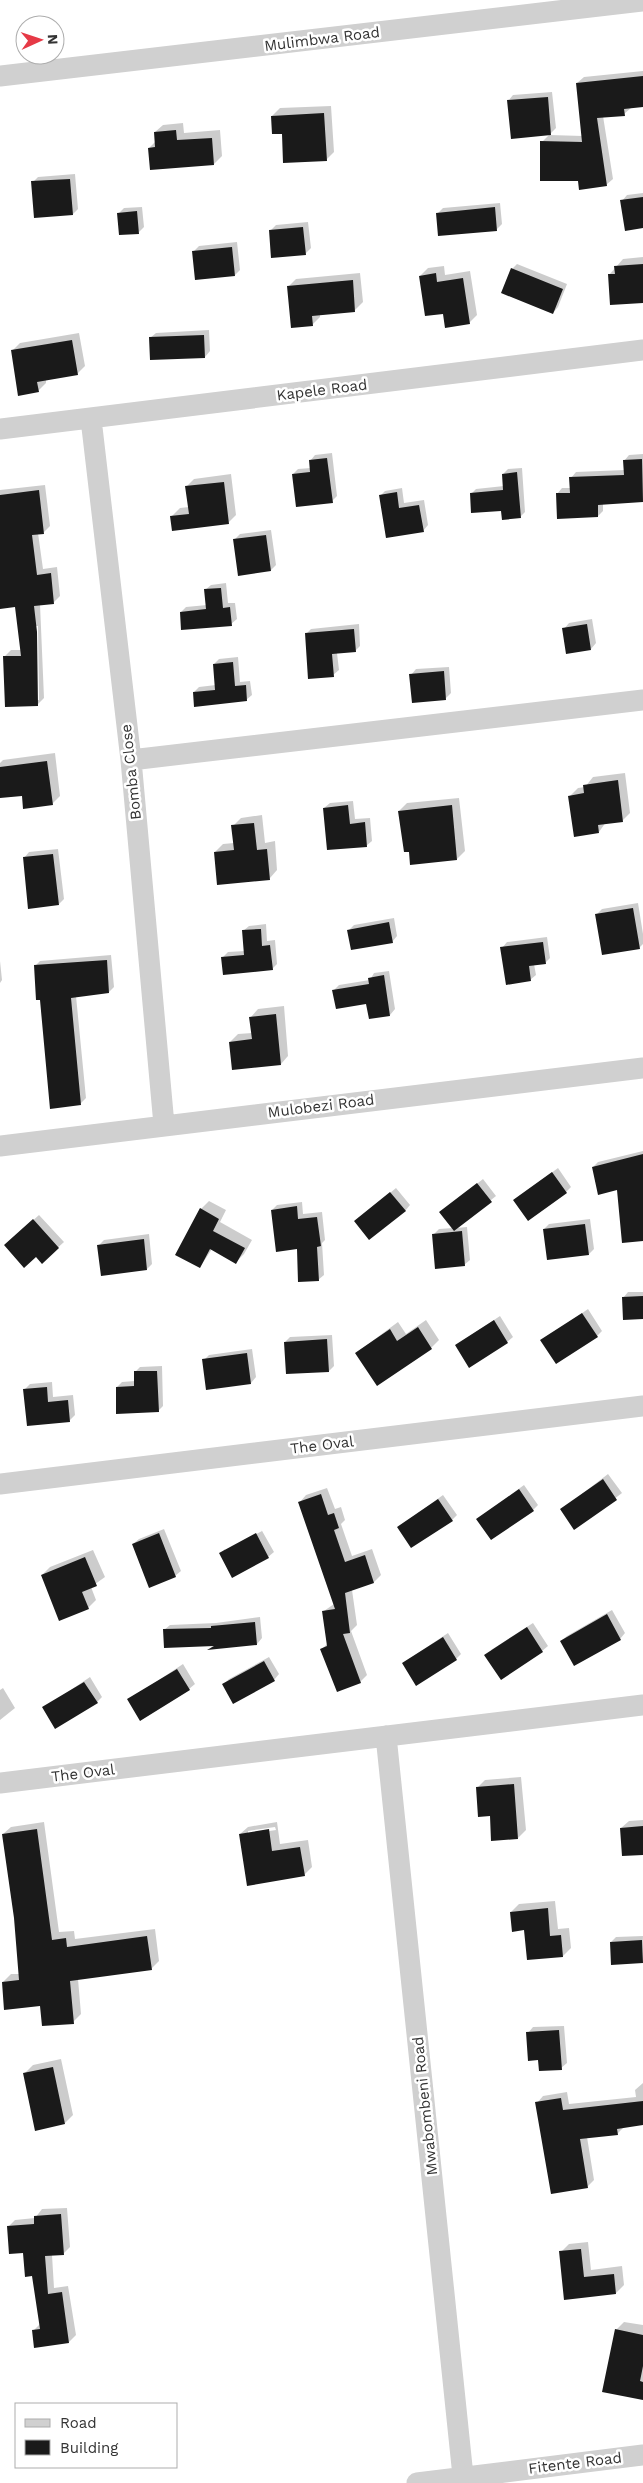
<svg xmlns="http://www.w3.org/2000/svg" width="643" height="2483" font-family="'Work Sans',sans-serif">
	<rect width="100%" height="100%" fill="#fff"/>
	<path fill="#0003" fill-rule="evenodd" d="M643 71V105L631 108 624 114 603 116 613 179 606 185 579 180 542 142 550 134 508 101 513 95 552 92 556 128 549 135 583 136 577 83 584 77Z
		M331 106 334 152 326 160 283 132 272 116 280 108Z
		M183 123 184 133 220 130 222 156 214 164 149 148 156 141 155 132 163 125Z
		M75 174 78 209 73 214 33 182 38 177Z
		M643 193V227L622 201 627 195Z
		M500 203 502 224 496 230 437 214 443 208Z
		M142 207 144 227 139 232 119 213 124 208Z
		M308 222 311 248 305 254 271 230 276 225Z
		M237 242 240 270 235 275 194 251 199 246Z
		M643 257V302L609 275 623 259Z
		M517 264 567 284 558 307 553 313 512 269Z
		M444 266 445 275 470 271 477 315 469 323 444 312 420 276 428 268Z
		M360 273 363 302 355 310 320 314V317L312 325 288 287 296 279Z
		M209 330 210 351 205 357 150 338 156 333Z
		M79 333 85 366 77 374 46 380V383L38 391 12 351 20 343Z
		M332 453 337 496 332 501 293 474 298 469 311 468 310 461 315 455Z
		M643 454V500L603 503V511L598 516 557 494 562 488H571V478L576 472 625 470 624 461 629 455Z
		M522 468 525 512 520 517 471 494 476 489 504 486 503 474 508 469Z
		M231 474 236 515 228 523 172 516 180 508 189 507 186 487 194 479Z
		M45 485 50 526 44 532 38 533 43 569 57 567 60 596 53 603 40 604 44 698 37 705 4 657 11 650H21L16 606 0 608V490ZM35 626H38L39 700H36Z
		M402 488 404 503 424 500 428 525 423 531 380 496 385 491Z
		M271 530 276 565 271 570 234 540 240 534Z
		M226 583 228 603H235L237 619 231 624 181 612 186 607 207 605 205 590 211 585Z
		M592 619 596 643 591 649 564 629 569 623Z
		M359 624 360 646 355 651 337 653 339 670 333 675 306 634 311 629Z
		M238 657 240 682 250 681 252 695 246 700 194 692 199 687 216 685 214 664 219 659Z
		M449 667 451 693 445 699 411 675 416 669Z
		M55 753 60 796 52 804 23 794 0 797V763L3 760Z
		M625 773 630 813 622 821 606 822 599 832 570 796 578 788 585 787 593 777Z
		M459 798 465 851 457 859 410 850 399 811 407 803Z
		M353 801 355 819 370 818 372 841 366 846 324 808 330 803Z
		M262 815 265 843 275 841 277 870 270 878 215 852 223 844 234 843 233 826 241 818Z
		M58 849 64 899 59 904 24 858 29 852Z
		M638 903 643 934V944L639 948 596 915 602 909Z
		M394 918 397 936 392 942 349 930 354 925Z
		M266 924 267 941 275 940 277 964 272 969 223 957 228 952 245 951 243 931 249 926Z
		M547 937 550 958 545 963 534 964 536 975 530 980 502 948 507 942Z
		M111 955 114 987 109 992 76 996 86 1098 81 1103 52 1108 41 998 35 966 40 961Z
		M0 961 2 980 0 983Z
		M389 971 395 1009 390 1015 370 1018 367 1003 334 990 339 985 370 980 374 973Z
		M284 1006 288 1056 281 1064 230 1042 238 1034 252 1033 251 1017 258 1009Z
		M643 1151V1240L618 1189 593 1167 598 1162Z
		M558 1168 571 1187 566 1192 515 1200Z
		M483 1179 496 1196 456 1228 467 1227 470 1260 464 1265 434 1234 439 1229 453 1228 441 1212Z
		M396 1188 410 1205 405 1211 356 1221Z
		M209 1201 226 1210 220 1222 252 1240 244 1254 236 1262 212 1249 200 1267 201 1209Z
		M302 1202 303 1214 322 1212 325 1240 322 1243 324 1275 318 1280 272 1210 277 1205Z
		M39 1215 64 1242 42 1262 36 1255 11 1240Z
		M590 1219 594 1249 589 1254 544 1229 549 1224Z
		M149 1234 152 1264 147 1269 99 1245 104 1240Z
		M628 1292H643V1318L623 1298Z
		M588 1309 602 1331 597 1336 542 1341Z
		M500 1316 513 1337 507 1342 456 1345Z
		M426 1320 439 1340 431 1348 356 1353 398 1322 406 1334Z
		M332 1335 334 1366 329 1371 285 1342 290 1337Z
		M252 1349 256 1377 251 1383 204 1360 209 1355Z
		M162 1366 163 1406 158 1411 117 1387 122 1382 135 1381V1372L140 1367Z
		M52 1382 53 1397 73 1395 75 1415 69 1421 25 1389 30 1384Z
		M608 1474 622 1493 575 1529 561 1510Z
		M524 1485 538 1505 533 1510 478 1519Z
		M327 1488 335 1509 341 1507 345 1520 341 1524 352 1556 372 1549 381 1575 374 1582 352 1590 357 1625 351 1631 367 1675 360 1682 322 1649 328 1643 324 1611 334 1604 300 1502 306 1495Z
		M443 1495 457 1515 452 1520 399 1527Z
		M164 1529 181 1571 175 1576 133 1544 139 1539Z
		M261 1529 274 1552 268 1557 221 1553 225 1549V1551L262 1531Z
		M93 1550 105 1577 91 1587 96 1600 88 1608 42 1575 50 1567Z
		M612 1610 625 1633 620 1639 561 1641 567 1636Z
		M260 1617 262 1638 257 1644 210 1649 214 1645 164 1630 170 1625 216 1623Z
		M533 1623 548 1646 542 1651 491 1650Z
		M448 1633 461 1654 456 1659 403 1663Z
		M269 1657 279 1674 274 1680 224 1684 229 1679Z
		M183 1664 195 1684 189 1689 129 1700Z
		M90 1677 102 1697 97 1702 44 1708Z
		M3 1688 15 1708 0 1720V1690Z
		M521 1777 526 1830 518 1838 477 1788 485 1780Z
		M643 1820V1854L621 1828 629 1821Z
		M44 1822 59 1932 74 1931 75 1939 155 1929 159 1961 151 1969 78 1979 81 2014 73 2022 3 1982 11 1974H20L15 1918 3 1834 11 1827Z
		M277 1822 280 1844 308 1840 312 1867 304 1875 240 1834 248 1827ZM275 1827 276 1830 248 1834V1831Z
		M555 1901 558 1929 569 1928 571 1948 563 1956 525 1929 511 1912 519 1904Z
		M643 1936 642 1962 611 1942 616 1937Z
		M564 2026 567 2063 561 2068 539 2059 528 2033 533 2027Z
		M61 2059 73 2115 65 2123 25 2073 33 2065Z
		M643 2083V2124L624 2127 617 2134 587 2137 594 2180 587 2187 537 2103 543 2096 567 2092 569 2104 636 2097 635 2090Z
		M67 2208 70 2247 63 2254 52 2255 54 2288 68 2286 76 2335 69 2342 33 2331 40 2324 33 2275 24 2252 8 2227 15 2220 35 2218 42 2209Z
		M588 2242 591 2270 622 2266 624 2285 616 2293 566 2298 561 2252 569 2244Z
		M624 2322 643 2325V2399L616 2330Z"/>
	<path fill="#1a1a1a" d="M643 76V107L624 109 625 116 597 118 607 186 579 190 578 181H540V141L582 142 576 83Z
		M548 97 551 135 511 139 507 100Z
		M324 113 327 161 283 163 282 134H272L271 116Z
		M176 130 177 140 212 138 214 165 150 170 148 148 155 147 154 132Z
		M70 179 73 215 34 218 31 181Z
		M643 197V228L625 231 620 200Z
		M495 207 497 231 438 236 436 213Z
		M137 211 139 234 119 235 117 213Z
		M303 227 306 255 271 258 269 230Z
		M232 247 235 276 195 280 192 251Z
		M643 264V303L610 305 608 274H615L614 266Z
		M511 268 563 289 553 314 501 293Z
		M436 273 437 282 463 278 470 324 445 328 443 314 425 316 419 276Z
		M353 280 355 312 312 316 313 326 291 328 287 286Z
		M204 335 205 358 150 360 149 337Z
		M72 340 78 375 37 382 39 392 18 396 11 350Z
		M327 458 333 503 296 507 292 474 310 472 309 460Z
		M642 459 643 502 598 505V517L557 519 556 493H570L569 477 624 475 623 460Z
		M517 472 521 518 502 520 501 511 471 513 470 493 503 490 502 474Z
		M224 482 229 524 172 531 170 516 189 514 185 486Z
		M39 490 44 534 32 535 37 575 51 573 54 604 34 606 37 632 38 706 5 707 3 656H21L15 607 0 609V495Z
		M397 492 399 508 419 505 424 532 386 538 379 495Z
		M266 535 271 571 238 576 233 539Z
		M221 588 223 608 230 607 232 626 181 630 180 612 206 609 204 589Z
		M587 624 591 650 566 654 562 628Z
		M354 629 356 652 332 654 334 677 308 679 305 633Z
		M233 662 235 686 246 685 247 701 194 707 193 692 215 690 213 664Z
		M444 671 446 700 412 703 409 674Z
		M47 761 53 805 23 809 22 796 0 798V767Z
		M618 780 623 822 598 825 599 833 574 837 568 796 584 793 583 785Z
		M348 805 350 824 365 822 367 847 327 850 323 808Z
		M452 805 457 860 410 865 409 852H404L398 811Z
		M254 823 257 850 267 849 270 880 217 885 214 852 234 850 231 825Z
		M53 854 59 905 28 909 23 857Z
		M633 908 640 949 602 955 595 914Z
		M389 922 393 943 351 950 347 930Z
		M261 929 262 946 270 945 273 970 223 975 221 957 244 955 242 930Z
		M543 942 546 964 529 966 531 981 506 985 500 947Z
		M107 960 109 993 71 998 81 1105 50 1109 40 1000H36L34 965Z
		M384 975 390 1016 369 1019 366 1004 336 1009 332 990 369 984 368 978Z
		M276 1014 281 1065 232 1070 229 1042 252 1039 249 1017Z
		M643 1154V1241L622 1243 617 1190 598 1195 592 1167Z
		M552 1172 567 1193 528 1221 513 1200Z
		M477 1183 492 1202 454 1231 439 1212Z
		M390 1192 406 1211 369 1240 354 1221Z
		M297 1206 298 1219 317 1217 321 1246 317 1247 319 1281 298 1282 297 1249 276 1252 271 1210Z
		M200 1208 219 1219 213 1231 245 1248 236 1264 210 1249 200 1268 175 1255Z
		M33 1219 59 1248 42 1264 36 1257 24 1268 4 1245Z
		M585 1224 589 1255 547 1260 543 1229Z
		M462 1231 465 1266 435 1269 432 1234Z
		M144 1239 147 1270 101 1276 97 1245Z
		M643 1296V1319L623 1320 622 1297Z
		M582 1313 598 1337 556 1364 540 1340Z
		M494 1320 508 1343 469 1368 455 1345Z
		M418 1327 432 1349 377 1386 355 1353 390 1329 397 1341Z
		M327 1339 329 1372 286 1374 284 1342Z
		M247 1353 251 1384 206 1390 202 1359Z
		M134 1371H157L159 1412 116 1414V1387L134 1386Z
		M47 1387 48 1402 68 1400 70 1422 27 1426 23 1389Z
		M603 1479 617 1500 574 1530 560 1509Z
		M519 1489 534 1511 491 1540 476 1519Z
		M321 1494 328 1515 334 1513 339 1528 334 1530 345 1562 365 1555 374 1583 345 1593 350 1633 343 1634 361 1683 337 1692 320 1649 327 1646 322 1611 335 1609 298 1502Z
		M438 1499 453 1521 411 1548 397 1527Z
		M159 1533 176 1577 149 1588 132 1544Z
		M256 1533 269 1558 232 1578 219 1553Z
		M85 1557 97 1586 82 1592 89 1609 59 1621 41 1575Z
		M607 1614 621 1640 574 1666 560 1641Z
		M255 1622 257 1645 207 1650 214 1646 164 1648 163 1629 211 1628V1626Z
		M527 1627 543 1652 501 1680 484 1655Z
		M443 1637 457 1660 416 1686 402 1663Z
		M264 1661 275 1681 233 1704 222 1684Z
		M177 1669 190 1690 140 1721 127 1699Z
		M84 1682 98 1703 55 1729 42 1707Z
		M514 1784 518 1839 491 1841 490 1816 478 1817 476 1787Z
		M643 1826V1855L622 1856 620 1828Z
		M37 1829 52 1940 66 1938 67 1947 147 1936 152 1970 70 1981 74 2024 42 2026 40 2006 4 2010 2 1982 19 1980 14 1918 2 1834Z
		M269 1829 272 1851 300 1847 305 1876 247 1886 239 1834Z
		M548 1908 550 1936 561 1935 563 1957 527 1960 524 1930 512 1932 510 1912Z
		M642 1940 643 1963 611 1965 610 1942Z
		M559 2030 562 2070 539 2071 538 2060 528 2061 526 2032Z
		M53 2067 65 2124 35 2131 23 2073Z
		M561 2098 563 2110 643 2101V2125L617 2129 618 2135 580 2139 588 2188 551 2194 535 2102Z
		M61 2214 64 2255 45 2256 48 2294 62 2292 69 2343 34 2348 32 2330 40 2329 32 2276 25 2277 23 2253 9 2254 7 2226 34 2224V2216Z
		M581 2249 584 2277 614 2274 616 2294 564 2300 559 2251Z
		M615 2329 643 2335V2366L640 2381 643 2382V2400L602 2392Z"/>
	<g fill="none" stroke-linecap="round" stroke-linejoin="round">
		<path stroke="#d0d0d0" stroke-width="21" d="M0 76 643 1
			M91 419 131 760 164 1125
			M0 429 643 350
			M131 760 643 700
			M0 1146 643 1068
			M0 1484 643 1406
			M386 1736 463 2476
			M0 1783 643 1705
			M417 2483 643 2455"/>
	</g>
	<g text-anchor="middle" stroke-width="5" stroke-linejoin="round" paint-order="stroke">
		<g font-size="15" fill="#333" stroke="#fff">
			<text transform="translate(322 39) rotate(-7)" y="5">Mulimbwa Road</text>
			<text transform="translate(322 390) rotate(-7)" y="5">Kapele Road</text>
			<text transform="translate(131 772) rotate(-96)" y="5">Bomba Close</text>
			<text transform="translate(321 1106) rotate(-7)" y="5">Mulobezi Road</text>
			<text transform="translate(322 1445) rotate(-7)" y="5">The Oval</text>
			<text transform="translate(83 1773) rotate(-7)" y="5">The Oval</text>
			<text transform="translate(425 2106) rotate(-96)" y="5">Mwabombeni Road</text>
			<text transform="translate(575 2463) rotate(-7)" y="5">Fitente Road</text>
		</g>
	</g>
	<rect x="15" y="2403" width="162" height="65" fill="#ffffff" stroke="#adadad"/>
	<rect x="25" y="2419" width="25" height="8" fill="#d0d0d0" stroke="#adadad"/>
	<text x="60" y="2428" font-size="15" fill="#333333">Road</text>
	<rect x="25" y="2440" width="25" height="15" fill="#1a1a1a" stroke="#adadad"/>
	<text x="60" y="2453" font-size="15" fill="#333333">Building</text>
	<g transform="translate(40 40) rotate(87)"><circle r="24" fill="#ffffff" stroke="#adadad"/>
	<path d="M0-4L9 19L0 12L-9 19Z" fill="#e63946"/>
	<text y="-8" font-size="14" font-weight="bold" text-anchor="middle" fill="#333333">N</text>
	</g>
</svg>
